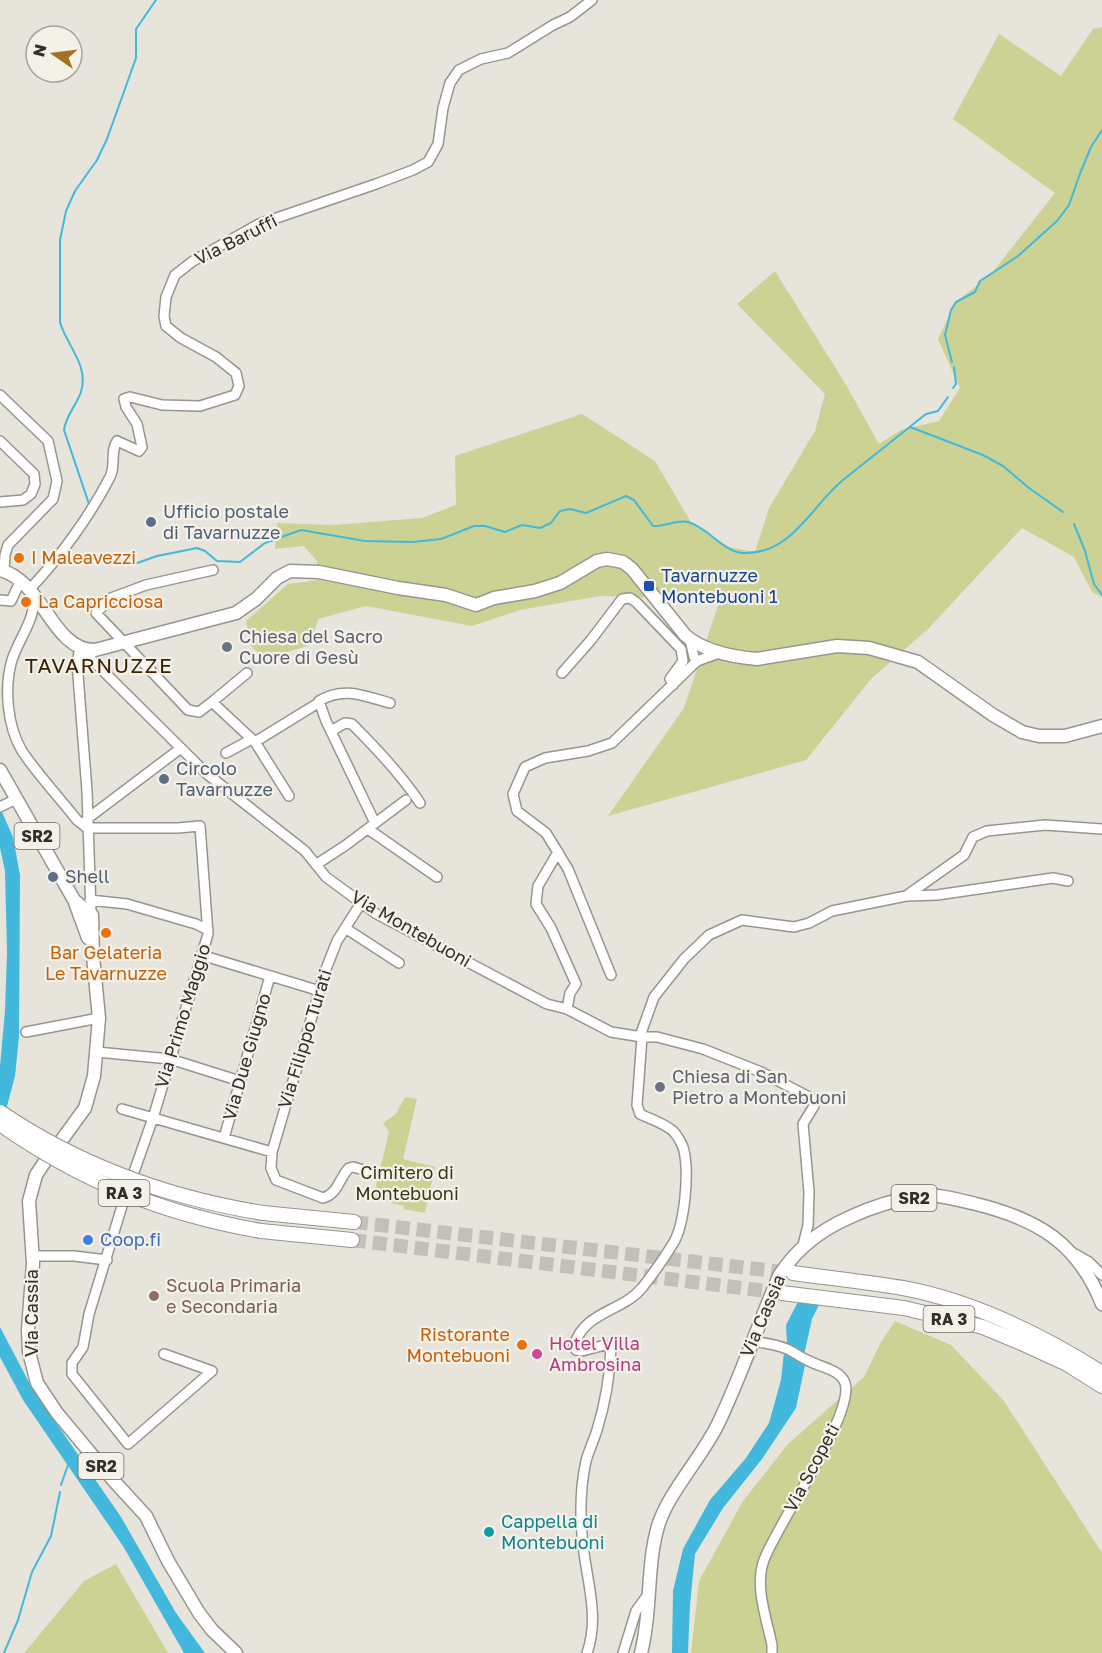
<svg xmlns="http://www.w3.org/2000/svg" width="1102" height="1653" font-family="'Golos Text',sans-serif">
	<rect width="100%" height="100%" fill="#e7e4dc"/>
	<path fill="#cbd293" d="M1102 27V597L1092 592 1074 557 1022 528 929 628 871 679 806 760 608 816 684 708 720 599 600 596 520 610 472 626 366 606 318 619 310 645 265 659 251 646 246 621 288 584 318 580 317 561 304 546 275 549 277 523 333 525 422 518 456 505 455 456 582 414 655 461 692 524 729 547 755 552 769 508 815 431 825 394 737 304 775 271 845 383 879 444 901 430 939 421 960 388 938 339 955 303 992 273 1055 193 953 119 999 34 1061 76 1093 29Z
		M405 1097 417 1099 403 1159 435 1167 425 1213 403 1209 404 1206 373 1198 389 1132 383 1123 396 1114Z
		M895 1321 951 1345 1004 1401 1102 1553V1653H691L699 1581 743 1501 788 1444 864 1377 881 1342Z
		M116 1564 168 1653H24L84 1581Z"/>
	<path fill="#42b8dc" d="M2 812 13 837 20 875 19 1036 15 1076 6 1110 0 1105V1066L5 1011 7 953 5 871 0 848V813Z
		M799 1300 820 1303 812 1319 804 1355 787 1343 786 1325Z
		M0 1327 32 1388 121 1517 176 1613 205 1653H184L123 1546 23 1400 0 1357Z
		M784 1352 805 1365 796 1408 762 1459 723 1508 695 1554 690 1605 688 1653H672L673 1591 683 1549 710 1500 746 1458 769 1423 781 1380Z"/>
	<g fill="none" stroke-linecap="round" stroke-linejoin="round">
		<path stroke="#42b8dc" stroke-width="2" d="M952 362 945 335 951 310 956 302 975 292 980 281 1018 256 1057 221 1069 205 1081 171 1091 147 1102 130
			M953 388 956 384 954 367
			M910 427 983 455 1003 466 1029 488 1063 512
			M89 504 64 430C66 415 76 406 81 392 89 364 67 347 60 322V240L66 211 75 191 97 160 107 139 136 58V29L156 0
			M1074 524 1085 551 1094 584 1102 595
			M62 557H87L119 562 137 563 157 556 197 548 205 551 217 561 240 562 265 543 301 530 365 541 413 542 441 539 474 526H485L505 532 522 525 540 528 551 523 560 511 570 509 586 513 626 496 634 500 653 526C664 527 678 519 688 522 709 528 723 552 743 553 792 555 811 506 843 480 871 458 898 436 926 414L938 411 948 397
			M61 1485 69 1462
			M4 1653 18 1620 32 1572 51 1536 60 1492"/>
		<path stroke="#c2c0b9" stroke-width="14" stroke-dasharray="14 7" stroke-linecap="butt" d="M354 1222 791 1273
			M352 1240 782 1293"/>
		<defs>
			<path id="minor" d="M0 395 48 441 57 481 53 499 8 545 5 555 4 571
				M0 441 34 474 35 484 31 494 23 500 0 502
				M213 570 146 585 111 598 96 613 188 710 199 712 212 702 255 742 289 796
				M30 589C60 557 90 516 110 477 116 466 110 451 117 441L139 451 142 447 137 424 126 407 124 399 130 397 162 405 200 406 235 395 239 386 236 373 216 357 181 338 166 326 164 316 166 297 175 275 193 261 259 224 376 184 413 170 428 162 438 144 443 108 450 83 459 70 481 59 508 53 553 25 570 17 592 0
				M34 595C36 619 19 638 12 660 4 687 7 726 22 751 38 775 59 797 77 820L87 828
				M0 600 11 601 21 580
				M690 640 694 657
				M80 648 207 774 305 851 326 877 375 913 547 1004 567 1009 611 1032 642 1037H657L703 1049 761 1072 813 1099 814 1106 803 1124 809 1192 808 1225 803 1245
				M80 648 77 662 87 791 91 913
				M562 673 591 640 622 599 630 598 636 602 681 649 683 661 670 679 673 685
				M212 702 247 673
				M331 731 345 723 352 724C376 748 401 774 420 803
				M255 742 315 705
				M226 753 252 739
				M0 807 16 799
				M87 819 181 748
				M375 823 326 721 319 701C344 686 364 696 390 703
				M87 828H178L200 826 208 934 153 1118 122 1206 89 1314 83 1347 72 1363V1374L128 1444 212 1371 164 1354
				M368 829 437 877
				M558 852 538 886 536 904 551 928 576 984 570 993 567 1009
				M317 864 346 845 406 800
				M907 896 937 895 1053 878 1068 881
				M90 900 127 904 196 924 208 930
				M361 903 337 941 326 969 272 1152 271 1168 276 1180 323 1198C338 1194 339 1178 349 1168L353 1167 378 1174
				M345 928 399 963
				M201 955 320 991
				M611 975 568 869 546 833 517 811 513 794 525 767 545 758 588 751 612 743 697 661 719 653
				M26 1032 99 1018
				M640 1036 654 997 684 959 709 935 742 920 794 927 809 923 832 911 906 896 964 855 973 837 987 831 1045 825 1102 829
				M97 1052 170 1059 240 1081
				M122 1109 272 1152
				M224 1138 270 976
				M1075 1254 1089 1262 1102 1275
				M32 1256H74L107 1260
				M751 1341C763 1343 776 1344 787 1349 794 1352 800 1357 807 1360 819 1367 840 1369 845 1383 855 1414 777 1524 764 1560 754 1586 767 1620 772 1645V1653
				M587 1653C601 1613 584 1574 582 1534 580 1511 581 1484 586 1461 589 1450 594 1440 597 1430 605 1404 610 1375 611 1348L605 1345 582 1351 576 1350 574 1346C584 1311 622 1312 642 1288 653 1274 665 1257 674 1242 685 1222 689 1173 684 1151 683 1145 677 1135 673 1131 664 1123 650 1119 640 1114L637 1105 642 1037
				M623 1653 636 1611 649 1593"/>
			<path id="major" d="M0 570C43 580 52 651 95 650L236 613 256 599 277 578 290 571 319 572 398 588 446 595 476 605 494 598 535 591 560 583 597 561 607 559 623 562 632 569 685 635C703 651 734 657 757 659L837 646 869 648 918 662 993 715 1022 732 1039 736H1065L1102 726
				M0 770 74 900 88 938
				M61 1141 85 1108 94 1076 99 1018 93 956 92 915 74 900
				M46 1160 36 1175 29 1201 33 1263 28 1330 29 1352 37 1383 57 1413 113 1480 146 1516 168 1561 199 1613 212 1630 236 1653
				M641 1653C652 1611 646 1568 658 1526 668 1493 702 1457 718 1424 741 1376 758 1325 779 1276 796 1249 819 1231 848 1218 871 1207 896 1199 922 1196 940 1194 958 1200 976 1204 1037 1219 1078 1243 1102 1304"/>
			<path id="highway" d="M263 1213 354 1222
				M261 1231 352 1240
				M793 1273C830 1278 867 1282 903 1288 973 1301 1042 1335 1102 1373
				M782 1293 904 1308 983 1327 1019 1342 1067 1364 1102 1386"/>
		</defs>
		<use href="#minor" stroke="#98958e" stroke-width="12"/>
		<use href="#major" stroke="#98958e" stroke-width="15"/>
		<use href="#highway" stroke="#98958e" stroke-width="16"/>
		<use href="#minor" stroke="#fff" stroke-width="9"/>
		<use href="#major" stroke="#fff" stroke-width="12"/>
		<use href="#highway" stroke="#fff" stroke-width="14"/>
		<defs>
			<path id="highway-bridge" d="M0 1112C80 1166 169 1198 263 1213
				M0 1124C81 1181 163 1214 261 1231"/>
		</defs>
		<use href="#highway-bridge" stroke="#98958e" stroke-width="16" stroke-linecap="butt"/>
		<use href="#highway-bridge" stroke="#fff" stroke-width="14"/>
	</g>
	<g fill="#5c6f8a" stroke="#f4f1e9" stroke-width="2">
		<circle cx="151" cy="522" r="6"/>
		<circle cx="164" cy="779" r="6"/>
		<circle cx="53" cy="877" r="6"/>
	</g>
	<g fill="#e8710a" stroke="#f4f1e9" stroke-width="2">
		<circle cx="19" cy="558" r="6"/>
		<circle cx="26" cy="602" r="6"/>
		<circle cx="106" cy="933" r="6"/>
		<circle cx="522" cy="1345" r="6"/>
	</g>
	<rect fill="#1a4fb4" stroke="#f4f1e9" stroke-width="2" x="643" y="580" width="12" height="12" rx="3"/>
	<g fill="#6b7280" stroke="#f4f1e9" stroke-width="2">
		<circle cx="227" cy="647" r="6"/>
		<circle cx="660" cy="1087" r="6"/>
	</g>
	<circle fill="#3f7fe0" stroke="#f4f1e9" stroke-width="2" cx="88" cy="1240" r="6"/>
	<circle fill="#8d6e63" stroke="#f4f1e9" stroke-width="2" cx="154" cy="1296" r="6"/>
	<circle fill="#d1479c" stroke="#f4f1e9" stroke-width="2" cx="537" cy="1354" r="6"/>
	<circle fill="#0f9aa8" stroke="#f4f1e9" stroke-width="2" cx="489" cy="1532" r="6"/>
	<g text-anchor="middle" stroke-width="4.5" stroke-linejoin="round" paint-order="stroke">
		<g fill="#f4f1e9" stroke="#6b6965" stroke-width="1.5">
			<rect x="14.5" y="823" width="45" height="26" rx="4.5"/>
			<rect x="98.5" y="1180" width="51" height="26" rx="4.5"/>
			<rect x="891.5" y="1185" width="45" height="26" rx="4.5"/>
			<rect x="923.5" y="1306" width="51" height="26" rx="4.5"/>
			<rect x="78.5" y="1453" width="45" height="26" rx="4.5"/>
		</g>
		<g font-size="16" font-weight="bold" fill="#302f2c">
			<text x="37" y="842">SR2</text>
			<text x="124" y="1199">RA 3</text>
			<text x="914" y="1204">SR2</text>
			<text x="949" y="1325">RA 3</text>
			<text x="101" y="1472">SR2</text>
		</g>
		<g font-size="18" fill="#302f2c" stroke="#f4f1e9">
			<text transform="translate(236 240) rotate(-27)" y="6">Via Baruffi</text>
			<text transform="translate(411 929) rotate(30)" y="6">Via Montebuoni</text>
			<text transform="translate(183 1016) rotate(-73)" y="6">Via Primo Maggio</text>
			<text transform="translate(305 1039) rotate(-73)" y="6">Via Filippo Turati</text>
			<text transform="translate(247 1057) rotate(-74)" y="6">Via Due Giugno</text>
			<text transform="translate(32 1313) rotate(-90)" y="6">Via Cassia</text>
			<text transform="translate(763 1316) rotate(-67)" y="6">Via Cassia</text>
			<text transform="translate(812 1468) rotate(-62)" y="6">Via Scopeti</text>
		</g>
		<g font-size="18" fill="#4e5e75" stroke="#f4f1e9" text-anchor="start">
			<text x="163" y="518">Ufficio postale<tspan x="163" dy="21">di Tavarnuzze</tspan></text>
			<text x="176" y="775">Circolo<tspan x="176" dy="21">Tavarnuzze</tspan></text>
			<text x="65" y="883">Shell</text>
		</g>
		<g font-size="18" fill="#c56008" stroke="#f4f1e9" text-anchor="start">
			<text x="31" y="564">I Maleavezzi</text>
			<text x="38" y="608">La Capricciosa</text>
			<text x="106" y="959" text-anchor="middle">Bar Gelateria<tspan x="106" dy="21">Le Tavarnuzze</tspan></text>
			<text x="510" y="1341" text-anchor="end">Ristorante<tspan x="510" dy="21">Montebuoni</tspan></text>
		</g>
		<g font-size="18" fill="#164399" stroke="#f4f1e9" text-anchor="start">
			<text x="661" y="582">Tavarnuzze<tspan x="661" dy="21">Montebuoni 1</tspan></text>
		</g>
		<g font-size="18" fill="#5b616d" stroke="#f4f1e9" text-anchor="start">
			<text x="239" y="643">Chiesa del Sacro<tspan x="239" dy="21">Cuore di Gesù</tspan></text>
			<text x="672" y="1083">Chiesa di San<tspan x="672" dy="21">Pietro a Montebuoni</tspan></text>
		</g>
		<g font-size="18" fill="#353812" stroke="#f4f1e9">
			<text x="407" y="1179">Cimitero di<tspan x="407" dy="21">Montebuoni</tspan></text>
		</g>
		<g font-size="18" fill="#366cbe" stroke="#f4f1e9" text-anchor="start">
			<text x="100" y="1246">Coop.fi</text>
		</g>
		<g font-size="18" fill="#785e54" stroke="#f4f1e9" text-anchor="start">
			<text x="166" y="1292">Scuola Primaria<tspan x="166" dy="21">e Secondaria</tspan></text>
		</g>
		<g font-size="18" fill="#b23c85" stroke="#f4f1e9" text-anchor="start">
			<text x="549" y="1350">Hotel Villa<tspan x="549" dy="21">Ambrosina</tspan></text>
		</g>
		<g font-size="18" fill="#0d838f" stroke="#f4f1e9" text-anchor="start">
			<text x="501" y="1528">Cappella di<tspan x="501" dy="21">Montebuoni</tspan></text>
		</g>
		<g font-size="21" letter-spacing="1.5" fill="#3a2400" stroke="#f4f1e9">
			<text x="99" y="673">TAVARNUZZE</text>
		</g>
	</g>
	<g transform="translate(54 54) rotate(284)"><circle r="28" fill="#f4f1e9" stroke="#a6a39d" stroke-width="1.5"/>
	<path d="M0-4.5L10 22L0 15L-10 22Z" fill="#a17125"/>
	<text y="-9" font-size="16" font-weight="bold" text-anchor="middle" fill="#302f2c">N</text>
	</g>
</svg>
